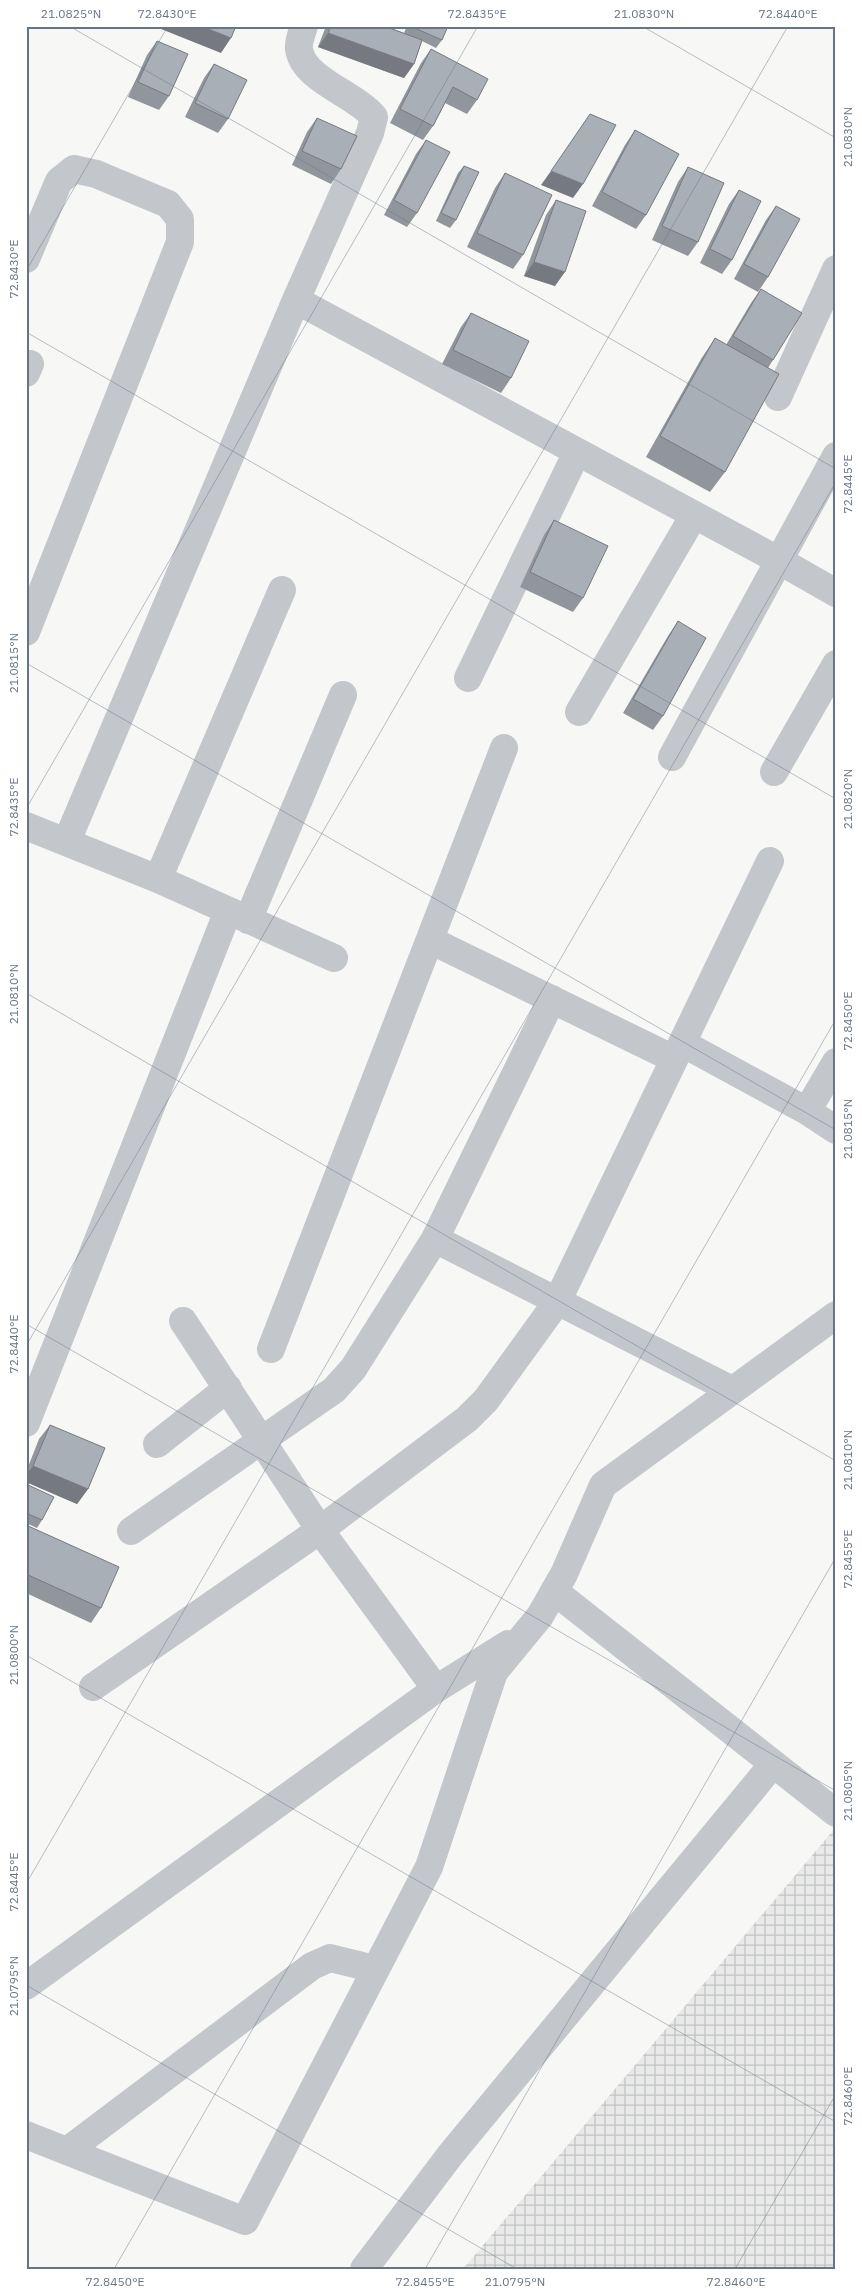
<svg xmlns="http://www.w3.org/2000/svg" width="862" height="2295" font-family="'IBM Plex Sans',sans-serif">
	<defs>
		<pattern id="industrial-grid" width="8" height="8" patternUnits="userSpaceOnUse" patternTransform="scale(1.25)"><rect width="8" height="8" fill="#e8e9e8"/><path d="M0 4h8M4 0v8" fill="none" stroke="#c0c1c2"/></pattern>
	</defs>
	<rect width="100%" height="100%" fill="#f7f8f5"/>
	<path fill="url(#industrial-grid)" d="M836 1827V2269H463Z"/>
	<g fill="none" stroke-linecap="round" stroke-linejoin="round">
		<path stroke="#c3c6ca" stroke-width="28" d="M26 259 59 181 74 169 96 174 168 204 180 219V242L26 632
			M296 300 780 561 836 593
			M26 373 30 364
			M778 397 836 269
			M468 678 577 452
			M579 712 694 515
			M672 757 836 456
			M774 772 836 664
			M26 826 158 879 334 958
			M67 841 296 300 370 133 374 117C356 94 303 80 299 49 298 42 302 33 304 26
			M158 879 282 590
			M248 920 343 695
			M430 940 674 1059
			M682 1043 807 1111 836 1130
			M807 1111 836 1062
			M435 1239 732 1390
			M183 1321 320 1530 436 1689
			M271 1349 504 748
			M26 1423 228 911
			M157 1444 228 1388
			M131 1531 334 1390 353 1369 435 1239 552 999
			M554 1591 836 1813
			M93 1687 320 1530 467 1419 486 1400 557 1302 770 861
			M26 1986 436 1689 508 1644
			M26 2135 245 2221 429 1867 494 1672 540 1616 564 1574 603 1485 836 1315
			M67 2151 312 1966 330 1958 375 1969
			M364 2269 451 2154 773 1764"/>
	</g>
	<path fill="#91969d" d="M326 26H384L404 33 407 26H448L442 40 436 48 422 41 414 64 404 78 318 47Z
		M157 41 169 96 159 110 128 97 147 55Z
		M431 49 477 100 467 114 445 103 433 126 423 140 390 123 421 63Z
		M214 64 228 119 218 133 185 117 204 78Z
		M317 118 341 169 331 184 292 165 307 132Z
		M635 130 646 215 636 229 592 206 625 145Z
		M426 140 417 213 407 227 384 215 416 154Z
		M464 166 456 220 450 228 436 221 458 173Z
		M688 167 698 242 688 256 652 240 678 182Z
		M505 173 523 255 513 269 467 247 495 188Z
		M739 190 732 260 722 274 700 263 729 204Z
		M556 200 555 286 524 276 546 215Z
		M776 206 768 277 758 292 734 279 766 220Z
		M761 289 773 360 768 368 725 472 710 492 646 457 701 359 715 338 726 345 751 303Z
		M471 313 511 378 501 393 442 364 461 327Z
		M554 520 583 598 573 612 520 587 544 535Z
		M678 621 663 716 653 730 623 713 668 636Z
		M50 1425 88 1489 77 1504 26 1482V1472L39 1439Z
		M26 1484 42 1520 37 1528 26 1523Z
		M26 1525 101 1608 91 1623 26 1593Z"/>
	<path fill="#767a80" d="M162 26H201L231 38 221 53 161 29Z
		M328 33 414 64 404 78 318 47Z
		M551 171 583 184 573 198 541 185Z
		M534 262 565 272 555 286 524 276Z
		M33 1466 88 1489 77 1504 26 1482V1475Z"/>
	<path fill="#a9afb7" stroke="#767a80" d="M201 26H236L231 38Z
		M331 26H384L422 40 414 64 328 33Z
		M410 26H448L442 40Z
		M157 41 188 54 169 96 138 82Z
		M431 49 488 79 477 100 453 87 433 126 400 109Z
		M214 64 247 80 228 119 195 103Z
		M590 114 616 125 583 184 551 171Z
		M317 118 357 136 341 169 302 151Z
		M635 130 679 154 646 215 602 192Z
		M426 140 450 152 417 213 394 200Z
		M464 166 479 172 456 220 441 213Z
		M688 167 724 183 698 242 662 226Z
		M505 173 552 195 523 255 477 233Z
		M739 190 761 201 732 260 710 249Z
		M556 200 586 211 565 272 534 262Z
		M776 206 800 219 768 277 744 264Z
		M761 289 802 313 773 360 733 336Z
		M471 313 529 341 511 378 453 350Z
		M715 338 779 374 725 472 660 436Z
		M554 520 608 546 583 598 530 572Z
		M678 621 706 638 663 716 633 699Z
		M50 1425 105 1448 88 1489 33 1466Z
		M26 1484 54 1497 42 1520 26 1513Z
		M26 1525 119 1567 101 1608 26 1574Z"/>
	<path fill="none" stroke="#677485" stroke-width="1" stroke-opacity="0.45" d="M69 26 836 469M642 26 836 138M26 271 168 26M26 332 836 799M26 663 836 1130M26 809 478 26M26 993 836 1461M26 1324 836 1791M26 1346 788 26M26 1655 836 2122M26 1884 836 482M26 1985 517 2269M114 2269 836 1019M425 2269 836 1557M735 2269 836 2094"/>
	<rect width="862" height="2295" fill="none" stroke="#ffffff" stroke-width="55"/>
	<rect x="28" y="28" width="806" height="2240" fill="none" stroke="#677485" stroke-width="2"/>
	<g font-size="12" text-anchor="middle" fill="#677485">
		<text x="71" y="18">21.0825°N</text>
		<text x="167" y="18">72.8430°E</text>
		<text x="477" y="18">72.8435°E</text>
		<text x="644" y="18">21.0830°N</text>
		<text x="788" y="18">72.8440°E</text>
		<text transform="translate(848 137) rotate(-90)" y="4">21.0830°N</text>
		<text transform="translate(14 269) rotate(-90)" y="4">72.8430°E</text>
		<text transform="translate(848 484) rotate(-90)" y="4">72.8445°E</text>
		<text transform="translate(14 663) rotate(-90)" y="4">21.0815°N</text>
		<text transform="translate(848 799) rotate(-90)" y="4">21.0820°N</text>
		<text transform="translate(14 807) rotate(-90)" y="4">72.8435°E</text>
		<text transform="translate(14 994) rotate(-90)" y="4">21.0810°N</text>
		<text transform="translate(848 1021) rotate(-90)" y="4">72.8450°E</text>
		<text transform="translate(848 1129) rotate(-90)" y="4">21.0815°N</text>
		<text transform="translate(14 1344) rotate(-90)" y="4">72.8440°E</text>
		<text transform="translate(848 1460) rotate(-90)" y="4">21.0810°N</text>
		<text transform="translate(848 1559) rotate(-90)" y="4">72.8455°E</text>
		<text transform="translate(14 1655) rotate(-90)" y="4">21.0800°N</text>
		<text transform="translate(848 1791) rotate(-90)" y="4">21.0805°N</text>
		<text transform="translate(14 1882) rotate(-90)" y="4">72.8445°E</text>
		<text transform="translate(14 1986) rotate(-90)" y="4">21.0795°N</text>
		<text transform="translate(848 2096) rotate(-90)" y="4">72.8460°E</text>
		<text x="115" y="2286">72.8450°E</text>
		<text x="425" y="2286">72.8455°E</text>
		<text x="515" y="2286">21.0795°N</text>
		<text x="736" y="2286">72.8460°E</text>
	</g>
</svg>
